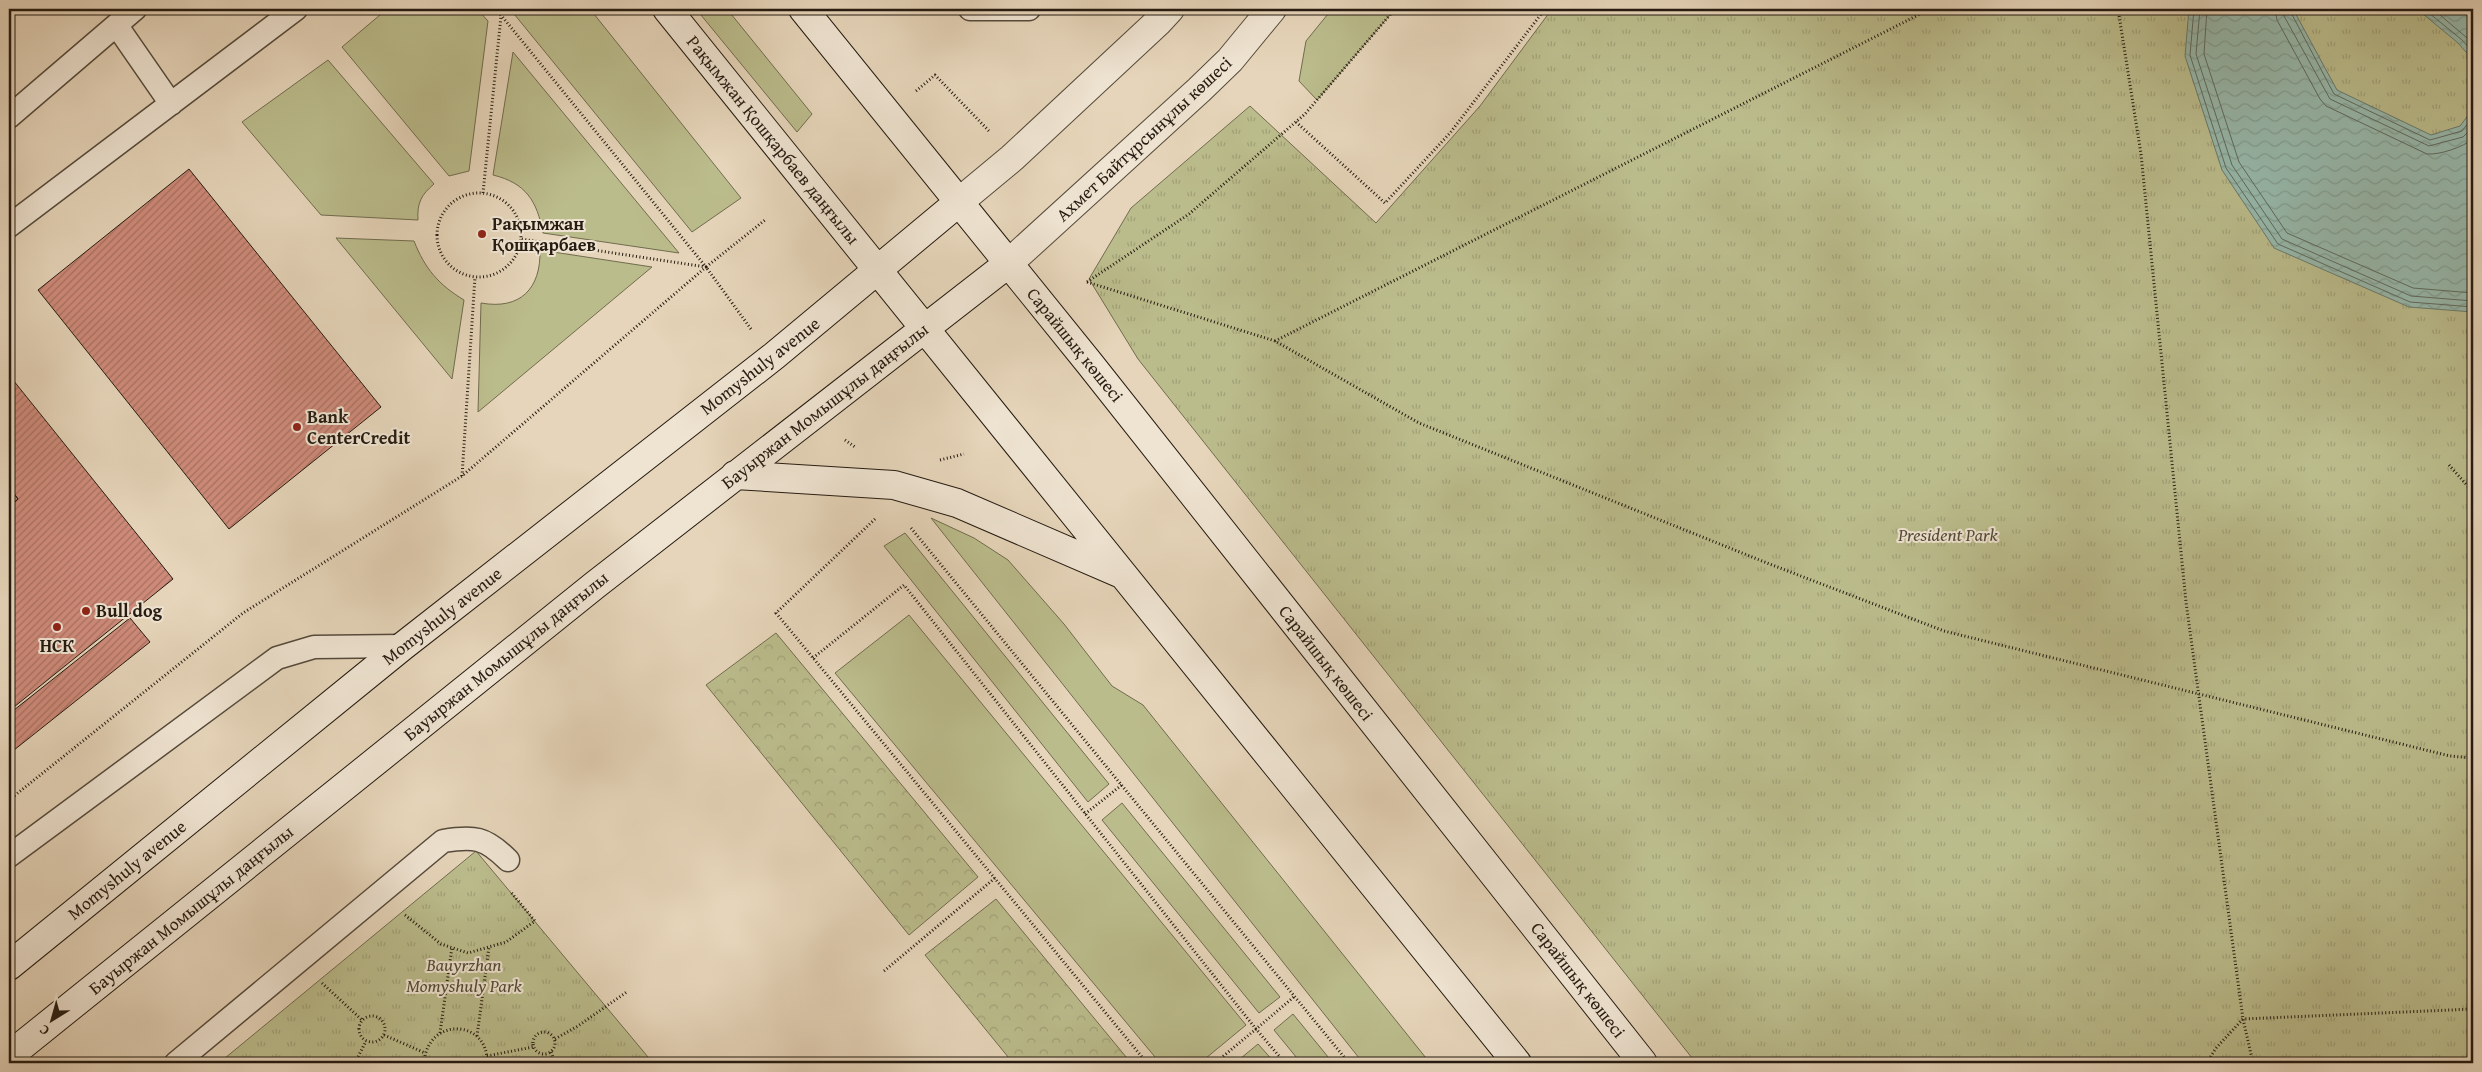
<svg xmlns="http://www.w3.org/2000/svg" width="2482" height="1072" font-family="'Gentium Book Plus',serif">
	<defs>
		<pattern id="forest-crowns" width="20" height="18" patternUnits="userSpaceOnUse" patternTransform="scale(1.25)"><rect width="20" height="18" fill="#bbbc8c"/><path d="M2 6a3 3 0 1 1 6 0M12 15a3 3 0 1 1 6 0" fill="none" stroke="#a1a178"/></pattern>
		<pattern id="park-tufts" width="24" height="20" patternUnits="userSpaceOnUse" patternTransform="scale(1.25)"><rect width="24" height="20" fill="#bbbc8c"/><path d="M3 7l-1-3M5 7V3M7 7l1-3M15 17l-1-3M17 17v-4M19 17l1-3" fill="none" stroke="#a1a178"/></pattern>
		<pattern id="water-waves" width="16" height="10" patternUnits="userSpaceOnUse" patternTransform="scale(1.25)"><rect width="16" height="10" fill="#97b9ac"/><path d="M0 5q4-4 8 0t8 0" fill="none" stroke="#829e93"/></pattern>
		<pattern id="building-hatch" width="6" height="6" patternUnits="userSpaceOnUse" patternTransform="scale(1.25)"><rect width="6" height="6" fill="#cf8b7a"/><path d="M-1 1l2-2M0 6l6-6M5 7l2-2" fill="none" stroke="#a87163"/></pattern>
	</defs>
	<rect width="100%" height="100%" fill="#e6d5ba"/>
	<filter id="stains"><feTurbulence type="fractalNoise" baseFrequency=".004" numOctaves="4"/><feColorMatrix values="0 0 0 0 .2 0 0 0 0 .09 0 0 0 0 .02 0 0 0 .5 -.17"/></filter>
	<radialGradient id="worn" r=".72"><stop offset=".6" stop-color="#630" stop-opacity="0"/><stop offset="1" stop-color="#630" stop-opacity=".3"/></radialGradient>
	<path fill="#bbbc8c" stroke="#706c4e" d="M387 9H477L488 21 469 171 449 176 342 47Z
		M510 9H590L741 198 692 232Z
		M696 9H727L812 114 797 132Z
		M1332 9H1395L1317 100 1299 81 1306 41Z
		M513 52 679 253 543 233C537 201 526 183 493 175Z
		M328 60 434 184C421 195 417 203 418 220L321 215 242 122Z
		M336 238 414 241C425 269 439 285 464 300L452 379Z
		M540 250 652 267 478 412 481 303C520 310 541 289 540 250Z
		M931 518 974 538 1008 560 1064 624 1112 686 1143 705 1430 1063H1363Z
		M905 533 1109 784 1088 802 884 546Z
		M909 615 1246 1025 1200 1063H1160L835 673Z
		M1122 803 1280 997 1259 1013 1102 820Z
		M1293 1014 1333 1063H1301L1274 1030Z
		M1258 1044 1275 1063H1235Z"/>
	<path fill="url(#forest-crowns)" stroke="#706c4e" d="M776 633 978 877 909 935 706 685Z
		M996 899 1131 1063H1013L925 955Z"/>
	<path fill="url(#park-tufts)" stroke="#706c4e" d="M1552 9H2473V1063H1696L1138 359 1089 279 1131 208 1250 106 1376 223 1480 106Z
		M476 851 653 1063H219Z"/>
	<path fill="url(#water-waves)" stroke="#697a6e" d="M2189 9H2293L2337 90 2431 135 2460 126 2473 109V312L2409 307 2274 248 2222 170 2185 56Z
		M2417 9H2473V60L2458 43Z"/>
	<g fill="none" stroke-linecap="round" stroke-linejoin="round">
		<path stroke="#5e6a5e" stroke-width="1" d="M2194 9 2190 55 2226 168 2278 244 2410 302 2473 307
			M2200 9 2196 54 2232 165 2282 239 2411 296 2473 301
			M2207 9 2204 54 2239 162 2287 233 2413 288 2473 293
			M2275 9 2277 20 2320 99 2326 106 2427 154C2440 155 2463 147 2473 139
			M2282 9 2284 16 2330 99 2429 146 2463 137 2473 127
			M2289 9 2334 94 2430 140 2462 131 2473 117
			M2424 9 2461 39 2473 52
			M2433 9 2473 43"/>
	</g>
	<path fill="url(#building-hatch)" stroke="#251b11" d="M189 169 381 407 229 529 38 290Z
		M9 375 173 579 9 711V507L18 499 9 487Z
		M9 487 18 499 9 507Z
		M130 618 150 642 9 754V714Z"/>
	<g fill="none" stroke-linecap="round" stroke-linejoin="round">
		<defs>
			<path id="service" d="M970 9H1029
				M117 26 171 104
				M9 117 135 9
				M9 226 296 9
				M9 856 277 658 314 647 403 646
				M176 1063 443 841C474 836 485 837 508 860"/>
			<path id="tertiary" d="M959 202 1012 158 1158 22 1170 9
				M1009 263 1199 90 1230 60 1272 9"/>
			<path id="secondary" d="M667 9 1517 1063
				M803 9 1090 364 1643 1063
				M735 475 894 485 957 503 1119 573
				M9 966 403 646 774 356 959 202
				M9 1056 595 585 1009 263"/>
		</defs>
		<use href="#service" stroke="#554a3b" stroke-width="25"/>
		<use href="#tertiary" stroke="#554a3b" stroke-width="30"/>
		<use href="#secondary" stroke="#251b11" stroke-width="30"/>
		<path stroke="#251b11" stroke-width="3" stroke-dasharray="1 2.5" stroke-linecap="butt" d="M496 9 706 267 521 239
			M2118 9 2141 154 2186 602 2243 1019 2253 1063
			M916 91 935 75 989 131
			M1296 122 1385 203 1450 133 1545 9
			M483 193 501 16
			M437 235a42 42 0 1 1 84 0a42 42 0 1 1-84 0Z
			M1087 282 1275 341 1419 423 1767 563 1944 631 2450 756 2473 758
			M1087 282 1189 214 1305 114 1395 9
			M751 329 706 267 765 220
			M1275 341 1930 9
			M845 440 855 447
			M940 460 964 454
			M2449 465 2473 492
			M462 476 475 277
			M875 519 776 613 1147 1063
			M911 528 1349 1063
			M813 658 904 585 1256 1029 1295 996
			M9 800 243 613 462 476 706 267
			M1085 814 1123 784
			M405 915 441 944 468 953 506 942 535 921 510 891
			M884 971 995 878
			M322 983 362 1020
			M359 1029a13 13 0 1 1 26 0a13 13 0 1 1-26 0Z
			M533 1043a11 11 0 1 1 22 0a11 11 0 1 1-22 0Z
			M440 1033 452 947
			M384 1035 425 1053
			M477 1036 489 947
			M555 1039 578 1026 628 991
			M551 1052 555 1063
			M487 1056 533 1047
			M355 1063 366 1041
			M424 1063C427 1016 489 1019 487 1063
			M1215 1063 1256 1029 1285 1063
			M2207 1063 2216 1048 2243 1019 2473 1009"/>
		<use href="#service" stroke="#efe4d2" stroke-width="22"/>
		<use href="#tertiary" stroke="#efe4d2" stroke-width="28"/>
		<use href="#secondary" stroke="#efe4d2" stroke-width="28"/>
	</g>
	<g fill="#8f2418" stroke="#efe4d2" stroke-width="2">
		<circle cx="482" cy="234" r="5"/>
		<circle cx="297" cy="427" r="5"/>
		<circle cx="86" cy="611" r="5"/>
		<circle cx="57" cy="627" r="5"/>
	</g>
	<g text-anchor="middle" stroke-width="4" stroke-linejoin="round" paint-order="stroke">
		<g font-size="18" fill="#251b11" stroke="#efe4d2">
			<text transform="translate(1144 139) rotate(-43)" y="6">Ахмет Байтұрсынұлы көшесі</text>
			<text transform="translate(773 140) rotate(51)" y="6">Рақымжан Қошқарбаев даңғылы</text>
			<text transform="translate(1075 345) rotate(51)" y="6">Сарайшық көшесі</text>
			<text transform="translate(760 366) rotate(-38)" y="6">Momyshuly avenue</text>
			<text transform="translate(825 406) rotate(-38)" y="6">Бауыржан Момышұлы даңғылы</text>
			<text transform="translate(442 616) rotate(-38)" y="6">Momyshuly avenue</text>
			<text transform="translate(506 656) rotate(-39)" y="6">Бауыржан Момышұлы даңғылы</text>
			<text transform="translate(1326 663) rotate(52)" y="6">Сарайшық көшесі</text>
			<text transform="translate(127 870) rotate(-39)" y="6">Momyshuly avenue</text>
			<text transform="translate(191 910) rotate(-39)" y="6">Бауыржан Момышұлы даңғылы</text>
			<text transform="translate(1578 980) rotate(52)" y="6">Сарайшық көшесі</text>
		</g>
		<g font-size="18" font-weight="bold" fill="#251b11" stroke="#efe4d2" text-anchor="start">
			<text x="492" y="230">Рақымжан<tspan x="492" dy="21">Қошқарбаев</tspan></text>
			<text x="307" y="423">Bank<tspan x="307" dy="21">CenterCredit</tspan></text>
			<text x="96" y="617">Bull dog</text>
			<text x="57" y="652" text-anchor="middle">НСК</text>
		</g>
		<g font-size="18" font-style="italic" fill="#524b36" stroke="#efe4d2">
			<text x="1948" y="541">President Park</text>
			<text x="464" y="971">Bauyrzhan<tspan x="464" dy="21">Momyshuly Park</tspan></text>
		</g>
	</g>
	<rect width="2482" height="1072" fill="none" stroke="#e6d5ba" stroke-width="30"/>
	<rect x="10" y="10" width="2462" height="1052" fill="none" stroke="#251b11" stroke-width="2.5"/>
	<rect x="15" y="15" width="2452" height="1042" fill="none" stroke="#251b11"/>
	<g transform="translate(52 1020) rotate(217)" stroke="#efe4d2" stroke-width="4" paint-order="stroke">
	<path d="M0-4L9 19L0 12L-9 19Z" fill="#251b11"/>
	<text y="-8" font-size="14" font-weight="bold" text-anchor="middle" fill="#251b11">С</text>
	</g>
	<rect width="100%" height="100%" filter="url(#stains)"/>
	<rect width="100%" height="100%" fill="url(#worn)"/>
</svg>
